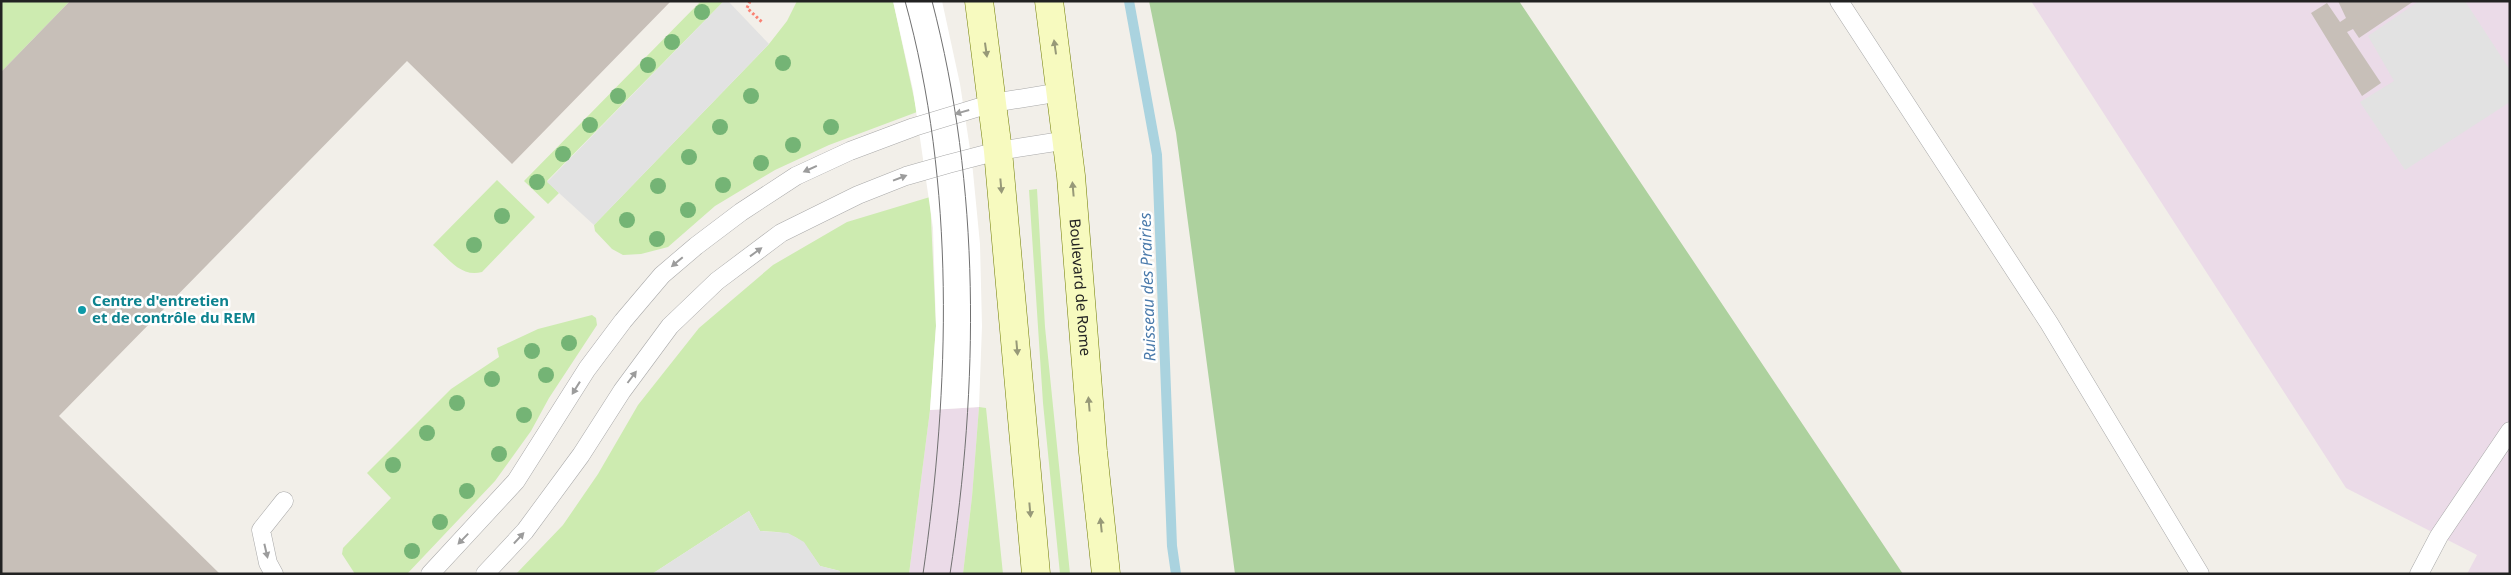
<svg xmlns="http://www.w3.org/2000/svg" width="2511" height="575" font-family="'Noto Sans',sans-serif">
	<rect width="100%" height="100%" fill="#f2efe9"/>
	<path fill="#ebdbe8" d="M2031 1H2510V574H2467L2477 555 2346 488Z
		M979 407 972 497 963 574H909L930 410Z"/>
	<path fill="#cdebb0" d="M1 1H70L1 72Z
		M701 1H724L547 181 559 193 548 204 524 181Z
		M797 1H893L917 112 829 145 775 170 715 206 668 247 641 254 623 255 612 249 595 231 594 225 769 44 787 21Z
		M497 180 535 217 482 272C461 278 448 258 433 245Z
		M1037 189 1045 327 1070 574H1060L1043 403 1029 190Z
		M930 197 936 326 930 410 909 574H840V571L820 566C799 535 797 533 760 531L749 511 652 574H516L563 525 598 474 638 405 699 328 773 265 847 222Z
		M592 315 596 318 597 325 549 398 531 431 495 481 407 574H355L342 554 343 548 391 498 367 473 451 389 499 357 497 348 538 329Z
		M979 407 986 408 1003 574H963L972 497Z"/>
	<path fill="#add19e" d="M1149 1H1519L1903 574H1235L1176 133Z"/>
	<path fill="#e2e2e2" d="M724 1H728L769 44 594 225 547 182Z
		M2419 1H2465L2510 70V102L2405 170 2360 102 2394 81 2368 36Z
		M749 511 760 531 788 533 804 542 820 566 840 571V574H652Z"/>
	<path fill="#fff" d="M893 1H942L960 84 972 162 980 244 982 326 979 407 930 410 936 326 933 228 913 90Z"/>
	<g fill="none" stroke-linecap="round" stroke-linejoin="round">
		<path stroke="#aad3df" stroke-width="10" d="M1129 1 1157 155 1172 546 1176 574"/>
	</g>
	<path fill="#c7bfb8" d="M70 1H671L512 164 407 61 59 416 220 574H1V72Z
		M2338 1H2414L2359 38 2353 29 2347 32 2381 83 2362 96 2311 13 2327 3 2340 22 2346 18Z"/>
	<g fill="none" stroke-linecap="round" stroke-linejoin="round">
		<defs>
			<path id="service" d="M1839 1 2049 323 2200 574
				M274 574 268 563 261 530 284 501
				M430 574 516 481 587 369 623 321 662 275 696 246 741 212 796 176 850 151 914 127 993 103 1061 92
				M485 574 525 531 581 455 622 391 670 326 717 281 781 233 858 195 906 176 948 164 998 151 1068 140
				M2419 574 2439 536 2510 431"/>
			<g id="secondary">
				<path d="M979 1 998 151 1036 574"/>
				<path id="s1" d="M1049 1 1071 176 1093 452 1106 574"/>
			</g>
		</defs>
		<use href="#service" stroke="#a9a9a9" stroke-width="19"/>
		<use href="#secondary" stroke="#707d05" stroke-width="29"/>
		<path stroke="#fa8072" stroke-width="3" stroke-dasharray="2.5 2.5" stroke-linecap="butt" d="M750 1 747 8 763 23"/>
		<use href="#service" stroke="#fff" stroke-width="18"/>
		<use href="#secondary" stroke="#f7fabf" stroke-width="28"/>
		<path stroke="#707070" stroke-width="1" d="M905 1C956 184 950 388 923 574
			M932 1C981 188 979 384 950 574"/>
	</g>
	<g fill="#74b475">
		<circle cx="702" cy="12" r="8"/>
		<circle cx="672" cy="42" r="8"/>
		<circle cx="783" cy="63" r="8"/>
		<circle cx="648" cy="65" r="8"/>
		<circle cx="618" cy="96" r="8"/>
		<circle cx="751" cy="96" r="8"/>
		<circle cx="590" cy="125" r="8"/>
		<circle cx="720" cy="127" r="8"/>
		<circle cx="831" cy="127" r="8"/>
		<circle cx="793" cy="145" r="8"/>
		<circle cx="563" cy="154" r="8"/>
		<circle cx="689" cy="157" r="8"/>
		<circle cx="761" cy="163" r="8"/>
		<circle cx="537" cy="182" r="8"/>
		<circle cx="723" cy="185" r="8"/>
		<circle cx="658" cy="186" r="8"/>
		<circle cx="688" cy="210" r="8"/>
		<circle cx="502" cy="216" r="8"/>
		<circle cx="627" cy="220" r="8"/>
		<circle cx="657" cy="239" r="8"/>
		<circle cx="474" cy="245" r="8"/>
		<circle cx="569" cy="343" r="8"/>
		<circle cx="532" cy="351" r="8"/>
		<circle cx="546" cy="375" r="8"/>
		<circle cx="492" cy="379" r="8"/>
		<circle cx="457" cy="403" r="8"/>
		<circle cx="524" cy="415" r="8"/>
		<circle cx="427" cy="433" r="8"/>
		<circle cx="499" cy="454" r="8"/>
		<circle cx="393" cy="465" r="8"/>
		<circle cx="467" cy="491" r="8"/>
		<circle cx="440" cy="522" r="8"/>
		<circle cx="412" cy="551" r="8"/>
	</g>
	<defs><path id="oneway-solid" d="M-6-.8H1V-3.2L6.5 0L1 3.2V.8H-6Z" transform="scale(1.25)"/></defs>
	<g fill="#979978">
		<use href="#oneway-solid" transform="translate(1055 47) rotate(-98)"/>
		<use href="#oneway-solid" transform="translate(986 50) rotate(82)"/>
		<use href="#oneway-solid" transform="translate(1001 186) rotate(85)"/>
		<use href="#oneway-solid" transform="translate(1073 189) rotate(-95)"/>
		<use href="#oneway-solid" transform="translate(1017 348) rotate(85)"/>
		<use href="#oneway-solid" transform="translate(1089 404) rotate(-95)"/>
		<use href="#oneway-solid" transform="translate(1030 510) rotate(85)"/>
		<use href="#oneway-solid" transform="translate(1101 525) rotate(-96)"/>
	</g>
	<g fill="#9c9c9c">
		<use href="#oneway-solid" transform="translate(962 112) rotate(164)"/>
		<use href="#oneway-solid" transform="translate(810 169) rotate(156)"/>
		<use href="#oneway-solid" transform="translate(900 178) rotate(-21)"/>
		<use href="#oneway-solid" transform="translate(756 252) rotate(-36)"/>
		<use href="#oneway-solid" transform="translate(677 262) rotate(140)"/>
		<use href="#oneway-solid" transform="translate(632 377) rotate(-53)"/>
		<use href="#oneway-solid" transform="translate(576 388) rotate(122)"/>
		<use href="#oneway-solid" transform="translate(519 538) rotate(-47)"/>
		<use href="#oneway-solid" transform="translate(463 539) rotate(134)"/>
		<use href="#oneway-solid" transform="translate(266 551) rotate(77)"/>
	</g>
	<circle fill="#0f9aa8" stroke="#fff" stroke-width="2" cx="82" cy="310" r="5"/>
	<g text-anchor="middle" stroke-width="5" stroke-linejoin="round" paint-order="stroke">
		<g font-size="15" fill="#222" stroke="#fff">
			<text dy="5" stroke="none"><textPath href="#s1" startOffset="288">Boulevard de Rome</textPath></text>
		</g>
		<g font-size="15" font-weight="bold" fill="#0d838f" stroke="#fff" text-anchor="start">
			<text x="92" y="306">Centre d'entretien<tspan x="92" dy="17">et de contrôle du REM</tspan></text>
		</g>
		<g font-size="16" font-style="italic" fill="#4a7aab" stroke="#fff">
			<text transform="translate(1147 287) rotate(-92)" y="6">Ruisseau des Prairies</text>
		</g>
	</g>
	<rect width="2511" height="575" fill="none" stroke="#222222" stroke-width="5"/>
</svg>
